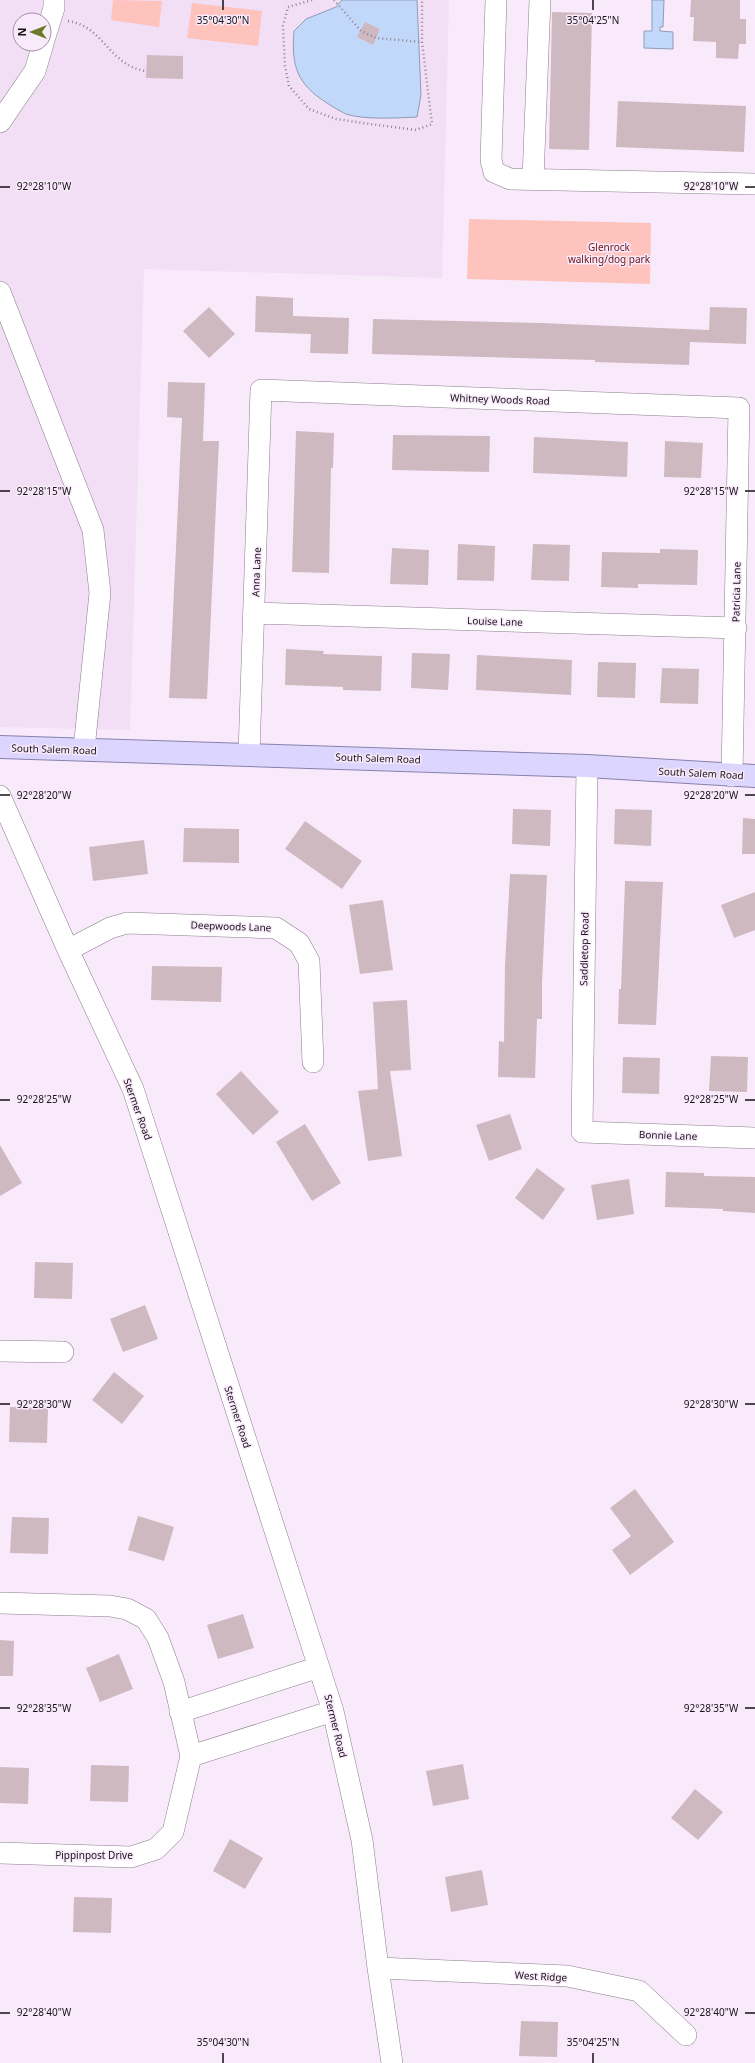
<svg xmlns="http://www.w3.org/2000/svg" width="755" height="2063" font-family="'Noto Sans',sans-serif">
	<rect width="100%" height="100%" fill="#f9eafb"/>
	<path fill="#f2def5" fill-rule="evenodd" d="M0 0H449L442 278 144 269 130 730 0 727ZM20 20H44V44H20Z"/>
	<path fill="#fec3bd" d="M113 0 162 1 159 27 111 20Z
		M192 3 262 11 258 46 187 38Z
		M469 219 651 223 650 284 467 279Z"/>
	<path fill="#c2d8fb" stroke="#8e9cb6" d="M342 0H417L421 95 417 117C397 118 364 120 346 114 340 111 333 107 327 103 297 84 291 66 294 31L306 19 336 7Z
		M652 0H664L663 27H660V31L673 32V49L644 48V31H652Z"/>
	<path fill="#cfb9c1" d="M691 0H740V19H746V44H739L738 59 716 58V42L693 41 694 17H690Z
		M552 12 592 13 589 150 549 149Z
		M365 22 380 29 373 45 357 37Z
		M147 55 183 56V79L146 78Z
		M618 101 746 106 744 152 616 147Z
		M256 296 293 298V316L349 318 348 354 310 353 311 334 255 332Z
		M209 307 235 334 209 358 183 331Z
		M710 307 747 308 746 344 690 342 689 365 595 362V360L372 354 373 319 542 323 709 330Z
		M168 382 205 383 203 441H219L207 699 169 698 182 418 167 417Z
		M296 431 334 433 333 468H331L329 573 292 572Z
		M393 435 490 436 489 472 392 470Z
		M534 437 628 442 627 477 533 473Z
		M665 441 703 443 701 478 664 477Z
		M458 544 495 546 494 581 457 580Z
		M533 544 570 545 569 581 531 580Z
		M392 548 429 550 428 585 390 584Z
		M660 549 698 550 697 585 638 584V588L601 587 602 552 660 553Z
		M286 649 324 651 323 654 382 656 381 691 343 690V687L285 685Z
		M412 653 450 654 448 690 411 688Z
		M477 655 572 660 571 695 476 690Z
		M598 662 636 663 635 698 597 697Z
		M662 668 699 669 698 704 660 703Z
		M513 809 551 810 550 846 512 844Z
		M615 809 652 810 651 846 614 844Z
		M743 818 755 819V854H742Z
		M305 821 362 861 342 889 285 849Z
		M184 828 239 829V863L183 862Z
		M144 840 148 874 93 881 89 847Z
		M510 874 547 875 542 984V1019H537L535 1078 498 1077 499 1041 504 1042 505 965Z
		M625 881 663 882 656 1025 618 1024 619 989H621Z
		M755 892V930L734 938 721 905Z
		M383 900 393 970 360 974 349 905Z
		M152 966 222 967 221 1002 151 1000Z
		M407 1000 411 1070 390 1071 402 1156 368 1161 358 1091 378 1089 373 1002Z
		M711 1056 748 1057 747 1092 709 1091Z
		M623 1057 660 1058 659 1094 622 1093Z
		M241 1071 279 1112 253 1135 216 1094Z
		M510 1114 522 1149 489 1161 476 1125Z
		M305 1124 341 1183 312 1201 276 1142Z
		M0 1145 22 1183 0 1196Z
		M537 1168 565 1189 543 1220 515 1198Z
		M666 1172 704 1173V1176L755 1177V1213L723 1211V1209L665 1207Z
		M629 1179 634 1214 597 1220 591 1185Z
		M35 1262 73 1263 72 1299 34 1298Z
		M145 1305 158 1339 123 1352 110 1319Z
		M114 1372 144 1396 122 1424 92 1400Z
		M10 1407 48 1408 47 1443 9 1442Z
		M635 1489 674 1542 630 1575 612 1550 631 1536 610 1508Z
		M138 1516 174 1527 164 1561 128 1550Z
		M12 1517 49 1518 48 1554 10 1553Z
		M243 1614 254 1648 218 1659 207 1625Z
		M0 1640 14 1641 13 1676H0Z
		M119 1654 133 1689 100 1702 86 1668Z
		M463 1764 469 1799 433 1806 426 1771Z
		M91 1765 129 1766 128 1802 90 1801Z
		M0 1767 29 1768 28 1804 0 1803Z
		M695 1789 723 1812 698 1840 671 1818Z
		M230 1839 263 1858 245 1889 213 1871Z
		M482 1870 488 1905 451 1912 445 1877Z
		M74 1897 112 1898 111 1933 73 1932Z
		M521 2021 558 2022 557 2057 519 2056Z"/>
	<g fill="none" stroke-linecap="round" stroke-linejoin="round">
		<defs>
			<path id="minor" d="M496 0 491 160 494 172 510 179 755 184
				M44 40 54 8V0
				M0 122 35 71 43 44
				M533 179 540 0
				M0 292 93 530 100 593 84 749
				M255 613 736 628
				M249 754 261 390 739 408 732 776
				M587 766 582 1132 755 1138
				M0 796 68 950 133 1089 333 1711 362 1840 378 1968 392 2063
				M68 950 110 928 127 923 276 928 299 943 309 961 313 1062
				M0 1351 63 1352
				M0 1603 110 1606 127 1609 146 1619 158 1638 174 1682 191 1756 173 1832 156 1849 131 1857 0 1853
				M180 1712 319 1667
				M191 1756 333 1711
				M378 1968 567 1976 639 1991 686 2035"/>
			<path id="major" d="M0 747 587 766 755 776"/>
		</defs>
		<use href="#minor" stroke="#8a7d8c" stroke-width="22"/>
		<use href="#major" stroke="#8780ad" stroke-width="24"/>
		<path stroke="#908692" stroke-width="2.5" stroke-dasharray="1 3" stroke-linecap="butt" d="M312 0 288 7 283 26 285 66 289 86 309 109 336 119 370 124 416 130 432 124 422 42V0
			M334 0 361 31 376 38 422 42
			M68 21C104 26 109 66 146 71"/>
		<use href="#minor" stroke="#fff" stroke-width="21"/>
		<use href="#major" stroke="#dcd6ff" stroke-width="22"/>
	</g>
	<path fill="none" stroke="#161116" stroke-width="1.5" d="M223 0V10M593 0V10M0 187H10M745 187H755M0 491H10M745 491H755M0 795H10M745 795H755M0 1100H10M745 1100H755M0 1404H10M745 1404H755M0 1708H10M745 1708H755M0 2013H10M745 2013H755M223 2053V2063M593 2053V2063"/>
	<g text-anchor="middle" stroke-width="3" stroke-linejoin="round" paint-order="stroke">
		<g font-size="10" fill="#6b1517" stroke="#f9eafb">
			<text x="609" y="251">Glenrock<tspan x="609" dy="12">walking/dog park</tspan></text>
		</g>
		<g font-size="10" fill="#161116" stroke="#f9eafb">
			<text transform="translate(500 399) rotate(2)" y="4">Whitney Woods Road</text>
			<text transform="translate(256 572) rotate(-88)" y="4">Anna Lane</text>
			<text transform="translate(736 592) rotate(-89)" y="4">Patricia Lane</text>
			<text transform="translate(495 621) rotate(2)" y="4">Louise Lane</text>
			<text transform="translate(54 749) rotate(2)" y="4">South Salem Road</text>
			<text transform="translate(378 758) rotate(2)" y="4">South Salem Road</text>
			<text transform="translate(701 773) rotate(3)" y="4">South Salem Road</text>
			<text transform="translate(231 926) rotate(2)" y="4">Deepwoods Lane</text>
			<text transform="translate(584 949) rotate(-89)" y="4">Saddletop Road</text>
			<text transform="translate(138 1109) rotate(70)" y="4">Stermer Road</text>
			<text transform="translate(668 1135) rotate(2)" y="4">Bonnie Lane</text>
			<text transform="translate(238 1417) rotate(72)" y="4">Stermer Road</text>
			<text transform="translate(336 1726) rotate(76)" y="4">Stermer Road</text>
			<text x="94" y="1859">Pippinpost Drive</text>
			<text transform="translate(541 1976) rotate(3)" y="4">West Ridge</text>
		</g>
	</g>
	<g font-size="10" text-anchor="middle" fill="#161116" stroke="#f9eafb" stroke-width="3" stroke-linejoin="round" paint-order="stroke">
		<text x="223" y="24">35°04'30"N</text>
		<text x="593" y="24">35°04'25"N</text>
		<text x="711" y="190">92°28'10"W</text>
		<text x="44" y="190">92°28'10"W</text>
		<text x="711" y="495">92°28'15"W</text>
		<text x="44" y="495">92°28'15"W</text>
		<text x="711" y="799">92°28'20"W</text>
		<text x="44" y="799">92°28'20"W</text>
		<text x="44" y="1103">92°28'25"W</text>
		<text x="711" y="1103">92°28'25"W</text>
		<text x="44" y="1408">92°28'30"W</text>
		<text x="711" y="1408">92°28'30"W</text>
		<text x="44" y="1712">92°28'35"W</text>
		<text x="711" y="1712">92°28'35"W</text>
		<text x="44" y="2016">92°28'40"W</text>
		<text x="711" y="2016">92°28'40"W</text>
		<text x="223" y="2046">35°04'30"N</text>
		<text x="593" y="2046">35°04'25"N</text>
	</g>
	<g transform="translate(32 32) rotate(270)"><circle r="19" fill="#f9eafb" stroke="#9e939f"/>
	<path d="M0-3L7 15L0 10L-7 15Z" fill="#6d7b29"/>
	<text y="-6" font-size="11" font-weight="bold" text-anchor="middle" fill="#161116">N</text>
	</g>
</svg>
